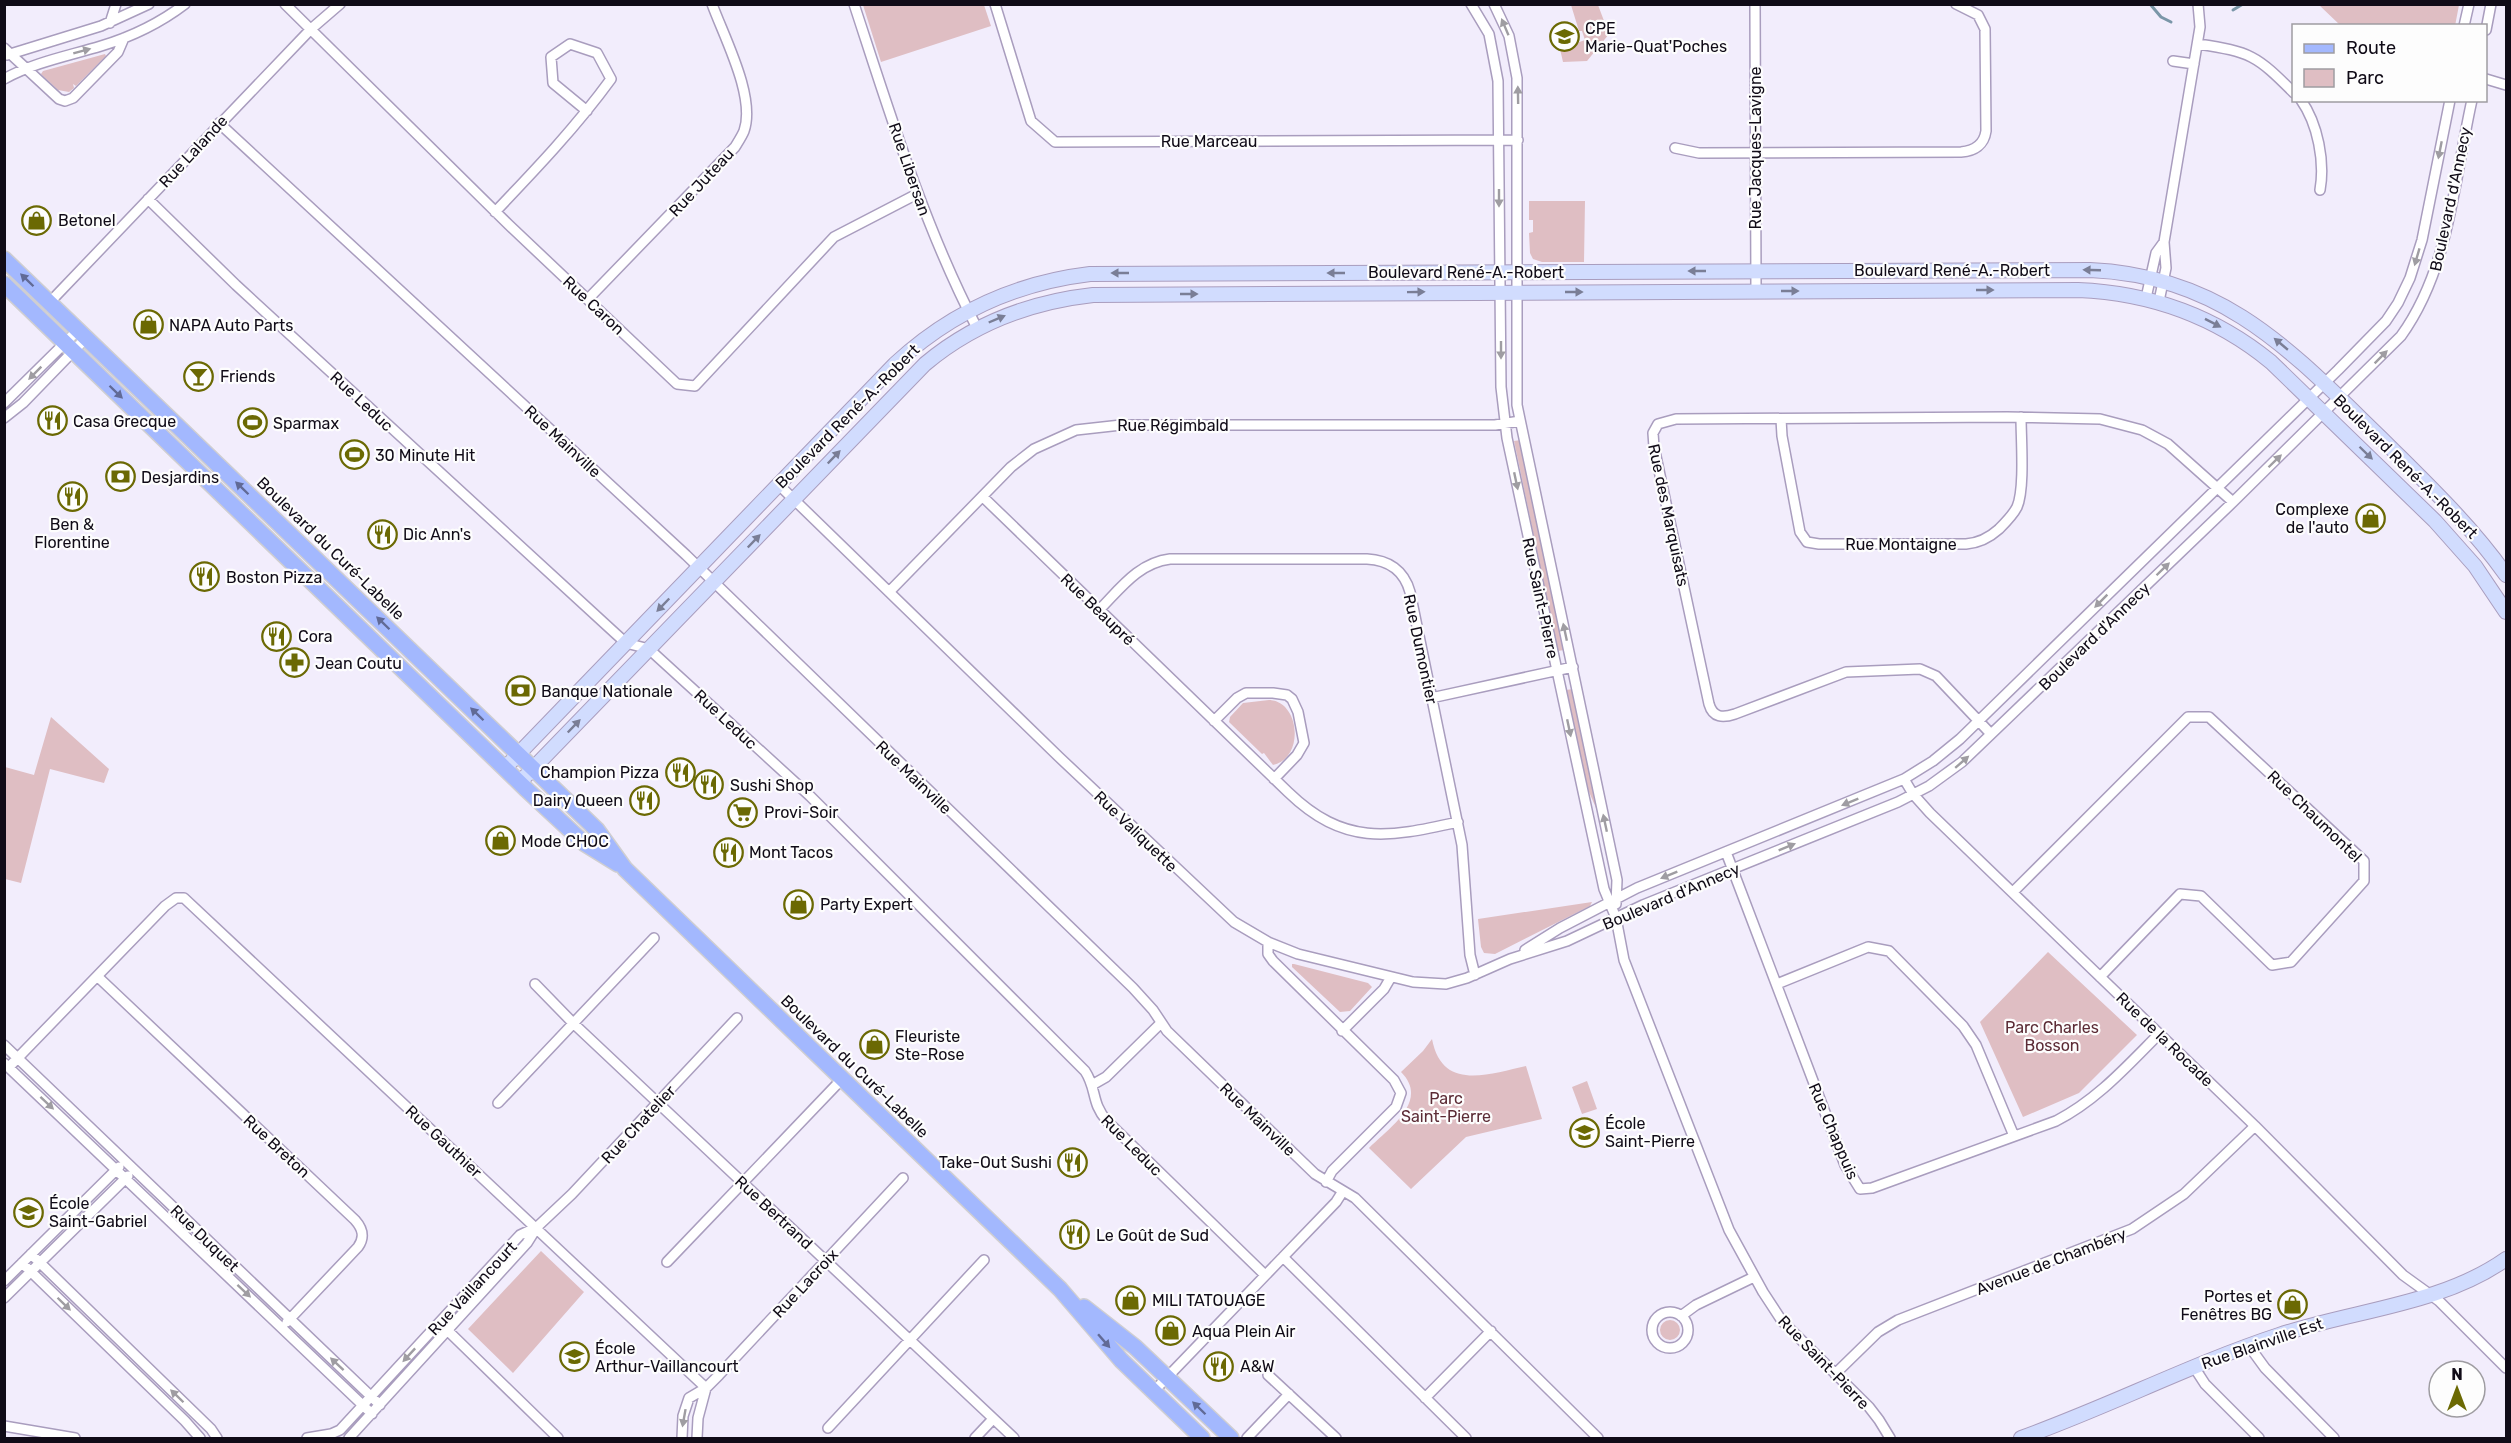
<svg xmlns="http://www.w3.org/2000/svg" width="2511" height="1443" font-family="Rubik,sans-serif">
	<rect width="100%" height="100%" fill="#f2edfc"/>
	<path fill="#dfbec3" d="M863 5H984L991 26 881 62Z
		M1571 5H1598L1609 34 1587 61 1563 62 1560 49 1585 40 1582 31H1579Z
		M2319 5H2459L2455 26 2340 25Z
		M105 54 106 56 76 86 73 84 74 88 69 92 58 90 41 74 43 71Z
		M1529 201H1585L1584 262H1542L1533 259 1530 253 1529 233 1533 232V220H1529Z
		M1521 440 1564 650 1558 651 1514 441Z
		M1573 689 1598 808H1596L1586 785 1566 690Z
		M1269 700C1300 701 1305 758 1273 765L1264 753 1262 754 1229 722 1230 717 1243 703Z
		M51 717 109 769 104 783 50 769 21 883 5 879V767L34 775Z
		M1592 902 1590 906 1495 954 1484 953 1481 947 1478 919Z
		M2048 952 2137 1035 2079 1093 2023 1117 1980 1022Z
		M1294 964 1368 983 1372 987 1350 1011 1340 1012 1292 967V964Z
		M1432 1039C1442 1092 1489 1074 1526 1066L1542 1119 1466 1137 1411 1189 1369 1148C1389 1128 1430 1101 1401 1072L1423 1051Z
		M1587 1081 1597 1109 1582 1114 1572 1087Z
		M541 1251 584 1292 513 1373 468 1329Z
		M1660 1330a10 10 0 1 1 20 0a10 10 0 1 1-20 0Z"/>
	<g fill="none" stroke-linecap="round" stroke-linejoin="round">
		<path stroke="#7a96a8" stroke-width="3" d="M2150 4 2161 17 2171 22
			M2233 10 2243 4"/>
		<defs>
			<path id="street" d="M285 4 509 225 677 384 695 386 834 237 917 194
				M854 4C890 114 924 226 977 328
				M995 4 1031 121 1055 142 1518 140
				M1471 4 1489 34 1498 81 1501 387 1507 438 1604 889 1616 918 1624 960 1729 1230 1763 1292 1782 1321 1869 1407 1879 1420 1890 1438
				M1494 4 1509 36 1517 78V405L1617 880 1616 904
				M1755 4 1756 291
				M110 23 116 4
				M2464 26 2469 4
				M2486 30 2491 4
				M2198 44C2251 52 2256 55 2294 93
				M4 48 59 99 65 101 73 98 118 52 124 38
				M7 55 101 26 149 4
				M2173 61 2194 64
				M4 79C35 62 68 56 101 46 131 37 160 23 185 4
				M2486 79 2506 85
				M2301 100C2318 124 2325 162 2320 190
				M219 123 686 555 1133 988 1153 1010 1167 1031 1315 1174 1355 1198 1598 1438
				M1675 148 1699 153 1961 152C1974 151 1984 145 1986 131L1985 29 1978 15 1956 4
				M148 199 236 285 616 634 626 643 649 649 810 796 1085 1071C1097 1089 1091 1103 1107 1121L1265 1275
				M495 212C536 169 576 127 611 79L597 53 570 44 551 57 553 83 587 111
				M2146 298 2156 253 2164 242
				M588 299 735 147C738 142 742 136 744 131 756 97 724 37 712 4
				M2159 301 2166 268 2164 242 2200 27 2198 4
				M50 302 311 29 340 4
				M4 403 78 330
				M4 418 23 403 86 338
				M1781 419 1782 436 1800 532 1807 542 1819 544H1966C1979 543 1989 538 1999 529 2006 522 2013 515 2017 507 2025 489 2021 439 2021 417
				M779 485 1059 757 1234 922 1268 942 1298 954 1413 982 1446 984 1467 978 1510 959 1567 941 1643 905 1898 802 1929 786 1962 762 2233 502 2401 336C2450 268 2454 180 2472 100
				M983 497 1288 792C1344 846 1387 838 1458 822
				M889 592 1011 467 1034 449 1076 430 1121 425H1495L1520 421
				M1099 610C1120 589 1138 563 1170 559H1367C1388 560 1404 570 1410 592L1462 845 1470 955 1475 975
				M1431 698 1573 667
				M1214 721 1237 698 1246 693H1273L1287 695 1292 699 1298 712 1304 743 1297 755 1274 779
				M1991 734 1936 676 1920 669 1846 672 1735 714C1723 718 1713 718 1709 704L1654 447 1653 433 1658 424 1676 419 2007 417 2100 419 2142 430 2168 444 2233 502
				M1904 779 1913 794 1930 813 2255 1126 2403 1275 2439 1301 2506 1368
				M1726 852 1845 1165 1860 1189 1872 1188 2056 1121C2097 1100 2127 1066 2159 1034
				M2013 892 2188 717H2209L2364 861V881L2291 962 2272 965 2201 896 2180 894 2100 977
				M1268 942V954L1273 961 1394 1080 1401 1093 1396 1107 1332 1171 1326 1182
				M1525 950 1560 928 1637 888 1904 779 1933 761 1960 739 2338 370 2386 321 2398 303 2410 278 2422 240 2450 100
				M97 976 355 1220C363 1229 365 1237 358 1247L287 1322
				M535 984 573 1023 1014 1438
				M1777 984 1868 947 1889 951 1963 1026 1976 1045 2014 1136
				M1342 1031 1384 989 1391 977
				M4 1045 380 1405
				M4 1063 372 1414
				M9 1067 165 906 176 898H184L706 1388
				M1092 1085 1106 1077 1161 1023
				M498 1103 654 938
				M31 1254 211 1429 217 1438
				M1283 1257 1466 1438
				M667 1262 842 1079
				M22 1263 185 1421 200 1438
				M4 1281 119 1167
				M4 1298 128 1176
				M1652 1330a18 18 0 1 1 36 0a18 18 0 1 1-36 0Z
				M1681 1316 1696 1305 1754 1277
				M444 1327 558 1438
				M2249 1346 2265 1368 2334 1438
				M2194 1367 2205 1384 2259 1438
				M1835 1374 1878 1332 1898 1320 2132 1229 2184 1194 2255 1126
				M1268 1375 1336 1438
				M1153 1392 1336 1202 1343 1191
				M1425 1398 1491 1331
				M4 1426 75 1438
				M828 1428 984 1260
				M307 1438 331 1434 340 1430 520 1235 537 1227
				M349 1438 527 1243 537 1227 572 1194 737 1018
				M682 1438 683 1416 689 1398 706 1388 719 1375 903 1178
				M697 1438 698 1418 706 1388
				M975 1438 993 1419
				M1247 1438 1289 1394"/>
			<path id="secondary" d="M505 768 895 364C951 312 1015 283 1090 274L2090 270C2224 276 2291 351 2381 438 2425 482 2470 524 2506 575
				M520 782 925 364C974 323 1030 302 1093 295L2078 290C2151 293 2215 316 2271 362L2435 521 2475 566 2506 612
				M2021 1438C2108 1407 2191 1364 2279 1335 2354 1310 2441 1305 2506 1259"/>
			<path id="primary" d="M4 259 597 830 625 869 1060 1289 1121 1360 1202 1438
				M4 284 526 789 584 843 618 864
				M1084 1307 1135 1347 1231 1438"/>
		</defs>
		<use href="#street" stroke="#a99dbe" stroke-width="12"/>
		<use href="#secondary" stroke="#a99dbe" stroke-width="16"/>
		<use href="#primary" stroke="#cfced1" stroke-width="18"/>
		<use href="#street" stroke="#fff" stroke-width="9"/>
		<use href="#secondary" stroke="#d1dcfe" stroke-width="14"/>
		<use href="#primary" stroke="#a3b8fe" stroke-width="15"/>
	</g>
	<defs><path id="oneway-solid" d="M-6-.8H1V-3.2L6.5 0L1 3.2V.8H-6Z" transform="scale(1.5)"/></defs>
	<g fill="#9f9da2">
		<use href="#oneway-solid" transform="translate(1505 27) rotate(-113)"/>
		<use href="#oneway-solid" transform="translate(82 51) rotate(-15)"/>
		<use href="#oneway-solid" transform="translate(1518 95) rotate(-91)"/>
		<use href="#oneway-solid" transform="translate(2440 150) rotate(101)"/>
		<use href="#oneway-solid" transform="translate(1499 198) rotate(90)"/>
		<use href="#oneway-solid" transform="translate(2417 257) rotate(106)"/>
		<use href="#oneway-solid" transform="translate(1501 350) rotate(90)"/>
		<use href="#oneway-solid" transform="translate(2381 357) rotate(-45)"/>
		<use href="#oneway-solid" transform="translate(35 373) rotate(135)"/>
		<use href="#oneway-solid" transform="translate(2275 461) rotate(-44)"/>
		<use href="#oneway-solid" transform="translate(1516 481) rotate(78)"/>
		<use href="#oneway-solid" transform="translate(2163 569) rotate(-44)"/>
		<use href="#oneway-solid" transform="translate(2101 601) rotate(135)"/>
		<use href="#oneway-solid" transform="translate(1565 632) rotate(-102)"/>
		<use href="#oneway-solid" transform="translate(1569 728) rotate(78)"/>
		<use href="#oneway-solid" transform="translate(1962 762) rotate(-41)"/>
		<use href="#oneway-solid" transform="translate(1850 802) rotate(158)"/>
		<use href="#oneway-solid" transform="translate(1605 823) rotate(-102)"/>
		<use href="#oneway-solid" transform="translate(1787 847) rotate(-22)"/>
		<use href="#oneway-solid" transform="translate(1669 875) rotate(158)"/>
		<use href="#oneway-solid" transform="translate(47 1103) rotate(43)"/>
		<use href="#oneway-solid" transform="translate(244 1291) rotate(43)"/>
		<use href="#oneway-solid" transform="translate(64 1304) rotate(44)"/>
		<use href="#oneway-solid" transform="translate(409 1355) rotate(133)"/>
		<use href="#oneway-solid" transform="translate(337 1364) rotate(-137)"/>
		<use href="#oneway-solid" transform="translate(177 1396) rotate(-136)"/>
		<use href="#oneway-solid" transform="translate(684 1418) rotate(100)"/>
	</g>
	<g fill="#7a7e96">
		<use href="#oneway-solid" transform="translate(2092 270) rotate(-178)"/>
		<use href="#oneway-solid" transform="translate(1697 271) rotate(180)"/>
		<use href="#oneway-solid" transform="translate(1120 273) rotate(180)"/>
		<use href="#oneway-solid" transform="translate(1336 273) rotate(180)"/>
		<use href="#oneway-solid" transform="translate(1985 290)"/>
		<use href="#oneway-solid" transform="translate(1790 291)"/>
		<use href="#oneway-solid" transform="translate(1416 292) rotate(-1)"/>
		<use href="#oneway-solid" transform="translate(1574 292)"/>
		<use href="#oneway-solid" transform="translate(1189 294)"/>
		<use href="#oneway-solid" transform="translate(997 319) rotate(-23)"/>
		<use href="#oneway-solid" transform="translate(2213 323) rotate(27)"/>
		<use href="#oneway-solid" transform="translate(2281 344) rotate(-140)"/>
		<use href="#oneway-solid" transform="translate(2366 453) rotate(44)"/>
		<use href="#oneway-solid" transform="translate(834 457) rotate(-46)"/>
		<use href="#oneway-solid" transform="translate(754 541) rotate(-46)"/>
		<use href="#oneway-solid" transform="translate(663 605) rotate(134)"/>
		<use href="#oneway-solid" transform="translate(574 726) rotate(-46)"/>
	</g>
	<g fill="#616a96">
		<use href="#oneway-solid" transform="translate(27 280) rotate(-136)"/>
		<use href="#oneway-solid" transform="translate(116 392) rotate(44)"/>
		<use href="#oneway-solid" transform="translate(242 488) rotate(-136)"/>
		<use href="#oneway-solid" transform="translate(383 623) rotate(-136)"/>
		<use href="#oneway-solid" transform="translate(477 714) rotate(-136)"/>
		<use href="#oneway-solid" transform="translate(1104 1341) rotate(49)"/>
		<use href="#oneway-solid" transform="translate(1199 1408) rotate(-136)"/>
	</g>
	<defs>
		<symbol id="school-ring" viewBox="-11 -11 22 22"><circle r="9.5" fill="#fdfdfd" stroke="#6b6903" stroke-width="1.5"/><path d="M0-5L7-2L0 1L-7-2ZM-4 1L0 2.5L4 1V4Q0 6-4 4Z" fill="#6b6903"/></symbol>
		<symbol id="shop-ring" viewBox="-11 -11 22 22"><circle r="9.5" fill="#fdfdfd" stroke="#6b6903" stroke-width="1.5"/><path d="M-5-2.5h2.3a2.7 3.5 0 0 1 5.4 0H5L5.5 6h-11ZM-1.5-2.5h3a1.5 2.3 0 0 0-3 0Z" fill="#6b6903"/></symbol>
		<symbol id="bar-ring" viewBox="-11 -11 22 22"><circle r="9.5" fill="#fdfdfd" stroke="#6b6903" stroke-width="1.5"/><path d="M-6-5H6L.8 .8V4.5H3.5V6h-7V4.5H-.8V.8Z" fill="#6b6903"/></symbol>
		<symbol id="restaurant-ring" viewBox="-11 -11 22 22"><circle r="9.5" fill="#fdfdfd" stroke="#6b6903" stroke-width="1.5"/><path d="M-5-6h1v4h1v-4h1v4h1v-4h1v5L-1.5 .5V6h-2V.5L-5-1ZM5-6V6H3V1.5H1.5Q1.5-4 5-6Z" fill="#6b6903"/></symbol>
		<symbol id="stadium-ring" viewBox="-11 -11 22 22"><circle r="9.5" fill="#fdfdfd" stroke="#6b6903" stroke-width="1.5"/><path d="M0-5a6.5 5 0 1 0 0 10a6.5 5 0 1 0 0-10ZM-3.5-1.8h7v3.6h-7Z" fill="#6b6903"/></symbol>
		<symbol id="bank-ring" viewBox="-11 -11 22 22"><circle r="9.5" fill="#fdfdfd" stroke="#6b6903" stroke-width="1.5"/><path d="M-6-4H6V4H-6ZM0-2.3a2.3 2.3 0 1 0 0 4.6a2.3 2.3 0 1 0 0-4.6Z" fill="#6b6903"/></symbol>
		<symbol id="pharmacy-ring" viewBox="-11 -11 22 22"><circle r="9.5" fill="#fdfdfd" stroke="#6b6903" stroke-width="1.5"/><path d="M-2-6h4v4h4v4h-4v4h-4v-4h-4v-4h4Z" fill="#6b6903"/></symbol>
		<symbol id="supermarket-ring" viewBox="-11 -11 22 22"><circle r="9.5" fill="#fdfdfd" stroke="#6b6903" stroke-width="1.5"/><path d="M-6-5.5h2.5l.6 2H6L4.5 2H-2.5L-4.4-4H-6ZM-1.5 3.2a1.3 1.3 0 1 0 .1 0ZM3 3.2a1.3 1.3 0 1 0 .1 0Z" fill="#6b6903"/></symbol>
	</defs>
	<g fill-rule="evenodd">
		<use href="#school-ring" x="1548" y="20" width="33" height="33"/>
		<use href="#shop-ring" x="20" y="204" width="33" height="33"/>
		<use href="#shop-ring" x="132" y="308" width="33" height="33"/>
		<use href="#bar-ring" x="182" y="360" width="33" height="33"/>
		<use href="#restaurant-ring" x="36" y="404" width="33" height="33"/>
		<use href="#stadium-ring" x="236" y="406" width="33" height="33"/>
		<use href="#stadium-ring" x="338" y="438" width="33" height="33"/>
		<use href="#bank-ring" x="104" y="460" width="33" height="33"/>
		<use href="#restaurant-ring" x="56" y="480" width="33" height="33"/>
		<use href="#shop-ring" x="2354" y="502" width="33" height="33"/>
		<use href="#restaurant-ring" x="366" y="518" width="33" height="33"/>
		<use href="#restaurant-ring" x="188" y="560" width="33" height="33"/>
		<use href="#restaurant-ring" x="260" y="620" width="33" height="33"/>
		<use href="#pharmacy-ring" x="278" y="646" width="33" height="33"/>
		<use href="#bank-ring" x="504" y="674" width="33" height="33"/>
		<use href="#restaurant-ring" x="664" y="756" width="33" height="33"/>
		<use href="#restaurant-ring" x="692" y="768" width="33" height="33"/>
		<use href="#restaurant-ring" x="628" y="784" width="33" height="33"/>
		<use href="#supermarket-ring" x="726" y="796" width="33" height="33"/>
		<use href="#shop-ring" x="484" y="824" width="33" height="33"/>
		<use href="#restaurant-ring" x="712" y="836" width="33" height="33"/>
		<use href="#shop-ring" x="782" y="888" width="33" height="33"/>
		<use href="#shop-ring" x="858" y="1028" width="33" height="33"/>
		<use href="#school-ring" x="1568" y="1116" width="33" height="33"/>
		<use href="#restaurant-ring" x="1056" y="1146" width="33" height="33"/>
		<use href="#school-ring" x="12" y="1196" width="33" height="33"/>
		<use href="#restaurant-ring" x="1058" y="1218" width="33" height="33"/>
		<use href="#shop-ring" x="1114" y="1284" width="33" height="33"/>
		<use href="#shop-ring" x="2276" y="1288" width="33" height="33"/>
		<use href="#shop-ring" x="1154" y="1314" width="33" height="33"/>
		<use href="#school-ring" x="558" y="1340" width="33" height="33"/>
		<use href="#restaurant-ring" x="1202" y="1350" width="33" height="33"/>
	</g>
	<g text-anchor="middle" stroke-width="4.5" stroke-linejoin="round" paint-order="stroke">
		<g font-size="16" fill="#100b17" stroke="#fdfdfd" text-anchor="start">
			<text x="1585" y="34">CPE<tspan x="1585" dy="18">Marie-Quat'Poches</tspan></text>
			<text x="58" y="226">Betonel</text>
			<text x="169" y="331">NAPA Auto Parts</text>
			<text x="220" y="382">Friends</text>
			<text x="73" y="427">Casa Grecque</text>
			<text x="273" y="429">Sparmax</text>
			<text x="375" y="461">30 Minute Hit</text>
			<text x="141" y="483">Desjardins</text>
			<text x="2349" y="515" text-anchor="end">Complexe<tspan x="2349" dy="18">de l'auto</tspan></text>
			<text x="72" y="530" text-anchor="middle">Ben &amp;<tspan x="72" dy="18">Florentine</tspan></text>
			<text x="403" y="540">Dic Ann's</text>
			<text x="226" y="583">Boston Pizza</text>
			<text x="298" y="642">Cora</text>
			<text x="315" y="669">Jean Coutu</text>
			<text x="541" y="697">Banque Nationale</text>
			<text x="659" y="778" text-anchor="end">Champion Pizza</text>
			<text x="730" y="791">Sushi Shop</text>
			<text x="623" y="806" text-anchor="end">Dairy Queen</text>
			<text x="764" y="818">Provi-Soir</text>
			<text x="521" y="847">Mode CHOC</text>
			<text x="749" y="858">Mont Tacos</text>
			<text x="820" y="910">Party Expert</text>
			<text x="895" y="1042">Fleuriste<tspan x="895" dy="18">Ste-Rose</tspan></text>
			<text x="1605" y="1129">École<tspan x="1605" dy="18">Saint-Pierre</tspan></text>
			<text x="1052" y="1168" text-anchor="end">Take-Out Sushi</text>
			<text x="49" y="1209">École<tspan x="49" dy="18">Saint-Gabriel</tspan></text>
			<text x="1096" y="1241">Le Goût de Sud</text>
			<text x="2272" y="1302" text-anchor="end">Portes et<tspan x="2272" dy="18">Fenêtres BG</tspan></text>
			<text x="1152" y="1306">MILI TATOUAGE</text>
			<text x="1192" y="1337">Aqua Plein Air</text>
			<text x="595" y="1354">École<tspan x="595" dy="18">Arthur-Vaillancourt</tspan></text>
			<text x="1240" y="1372">A&amp;W</text>
		</g>
		<g font-size="16" fill="#100b17" stroke="#fdfdfd">
			<text x="1209" y="147">Rue Marceau</text>
			<text transform="translate(1755 148) rotate(-90)" y="6">Rue Jacques-Lavigne</text>
			<text transform="translate(193 151) rotate(-47)" y="6">Rue Lalande</text>
			<text transform="translate(910 169) rotate(71)" y="6">Rue Libersan</text>
			<text transform="translate(701 182) rotate(-47)" y="6">Rue Juteau</text>
			<text transform="translate(2450 199) rotate(-78)" y="6">Boulevard d'Annecy</text>
			<text x="1952" y="276">Boulevard René-A.-Robert</text>
			<text x="1466" y="278">Boulevard René-A.-Robert</text>
			<text transform="translate(594 305) rotate(43)" y="6">Rue Caron</text>
			<text transform="translate(362 401) rotate(43)" y="6">Rue Leduc</text>
			<text transform="translate(847 416) rotate(-45)" y="6">Boulevard René-A.-Robert</text>
			<text x="1173" y="431">Rue Régimbald</text>
			<text transform="translate(563 441) rotate(43)" y="6">Rue Mainville</text>
			<text transform="translate(2406 466) rotate(45)" y="6">Boulevard René-A.-Robert</text>
			<text transform="translate(1669 515) rotate(78)" y="6">Rue des Marquisats</text>
			<text x="1901" y="550">Rue Montaigne</text>
			<text transform="translate(331 548) rotate(44)" y="6">Boulevard du Curé-Labelle</text>
			<text transform="translate(1541 598) rotate(78)" y="6">Rue Saint-Pierre</text>
			<text transform="translate(1098 609) rotate(44)" y="6">Rue Beaupré</text>
			<text transform="translate(2094 636) rotate(-44)" y="6">Boulevard d'Annecy</text>
			<text transform="translate(1421 649) rotate(78)" y="6">Rue Dumontier</text>
			<text transform="translate(726 719) rotate(43)" y="6">Rue Leduc</text>
			<text transform="translate(914 777) rotate(44)" y="6">Rue Mainville</text>
			<text transform="translate(2315 816) rotate(44)" y="6">Rue Chaumontel</text>
			<text transform="translate(1136 831) rotate(44)" y="6">Rue Valiquette</text>
			<text transform="translate(1671 896) rotate(-23)" y="6">Boulevard d'Annecy</text>
			<text transform="translate(2165 1039) rotate(44)" y="6">Rue de la Rocade</text>
			<text transform="translate(855 1066) rotate(44)" y="6">Boulevard du Curé-Labelle</text>
			<text transform="translate(1258 1119) rotate(44)" y="6">Rue Mainville</text>
			<text transform="translate(638 1124) rotate(-47)" y="6">Rue Chatelier</text>
			<text transform="translate(1834 1131) rotate(67)" y="6">Rue Chappuis</text>
			<text transform="translate(444 1141) rotate(43)" y="6">Rue Gauthier</text>
			<text transform="translate(1132 1145) rotate(45)" y="6">Rue Leduc</text>
			<text transform="translate(277 1146) rotate(43)" y="6">Rue Breton</text>
			<text transform="translate(774 1212) rotate(43)" y="6">Rue Bertrand</text>
			<text transform="translate(205 1238) rotate(44)" y="6">Rue Duquet</text>
			<text transform="translate(2051 1261) rotate(-21)" y="6">Avenue de Chambéry</text>
			<text transform="translate(805 1283) rotate(-47)" y="6">Rue Lacroix</text>
			<text transform="translate(472 1288) rotate(-47)" y="6">Rue Vaillancourt</text>
			<text transform="translate(2262 1343) rotate(-19)" y="6">Rue Blainville Est</text>
			<text transform="translate(1824 1362) rotate(46)" y="6">Rue Saint-Pierre</text>
		</g>
		<g font-size="16" fill="#5b2b35" stroke="#fdfdfd">
			<text x="2052" y="1033">Parc Charles<tspan x="2052" dy="18">Bosson</tspan></text>
			<text x="1446" y="1104">Parc<tspan x="1446" dy="18">Saint-Pierre</tspan></text>
		</g>
	</g>
	<rect width="2511" height="1443" fill="none" stroke="#100b17" stroke-width="12"/>
	<rect x="2292" y="24" width="195" height="78" fill="#fdfdfd" stroke="#9e9ca1" stroke-width="1.5"/>
	<rect x="2304" y="44" width="30" height="9" fill="#a3b8fe" stroke="#9e9ca1" stroke-width="1.5"/>
	<text x="2346" y="54" font-size="18" fill="#100b17">Route</text>
	<rect x="2304" y="69" width="30" height="18" fill="#dfbec3" stroke="#9e9ca1" stroke-width="1.5"/>
	<text x="2346" y="84" font-size="18" fill="#100b17">Parc</text>
	<g transform="translate(2457 1389)"><circle r="28" fill="#fdfdfd" stroke="#9e9ca1" stroke-width="1.5"/>
	<path d="M0-4.5L10 22L0 15L-10 22Z" fill="#6b6903"/>
	<text y="-9" font-size="16" font-weight="bold" text-anchor="middle" fill="#100b17">N</text>
	</g>
</svg>
